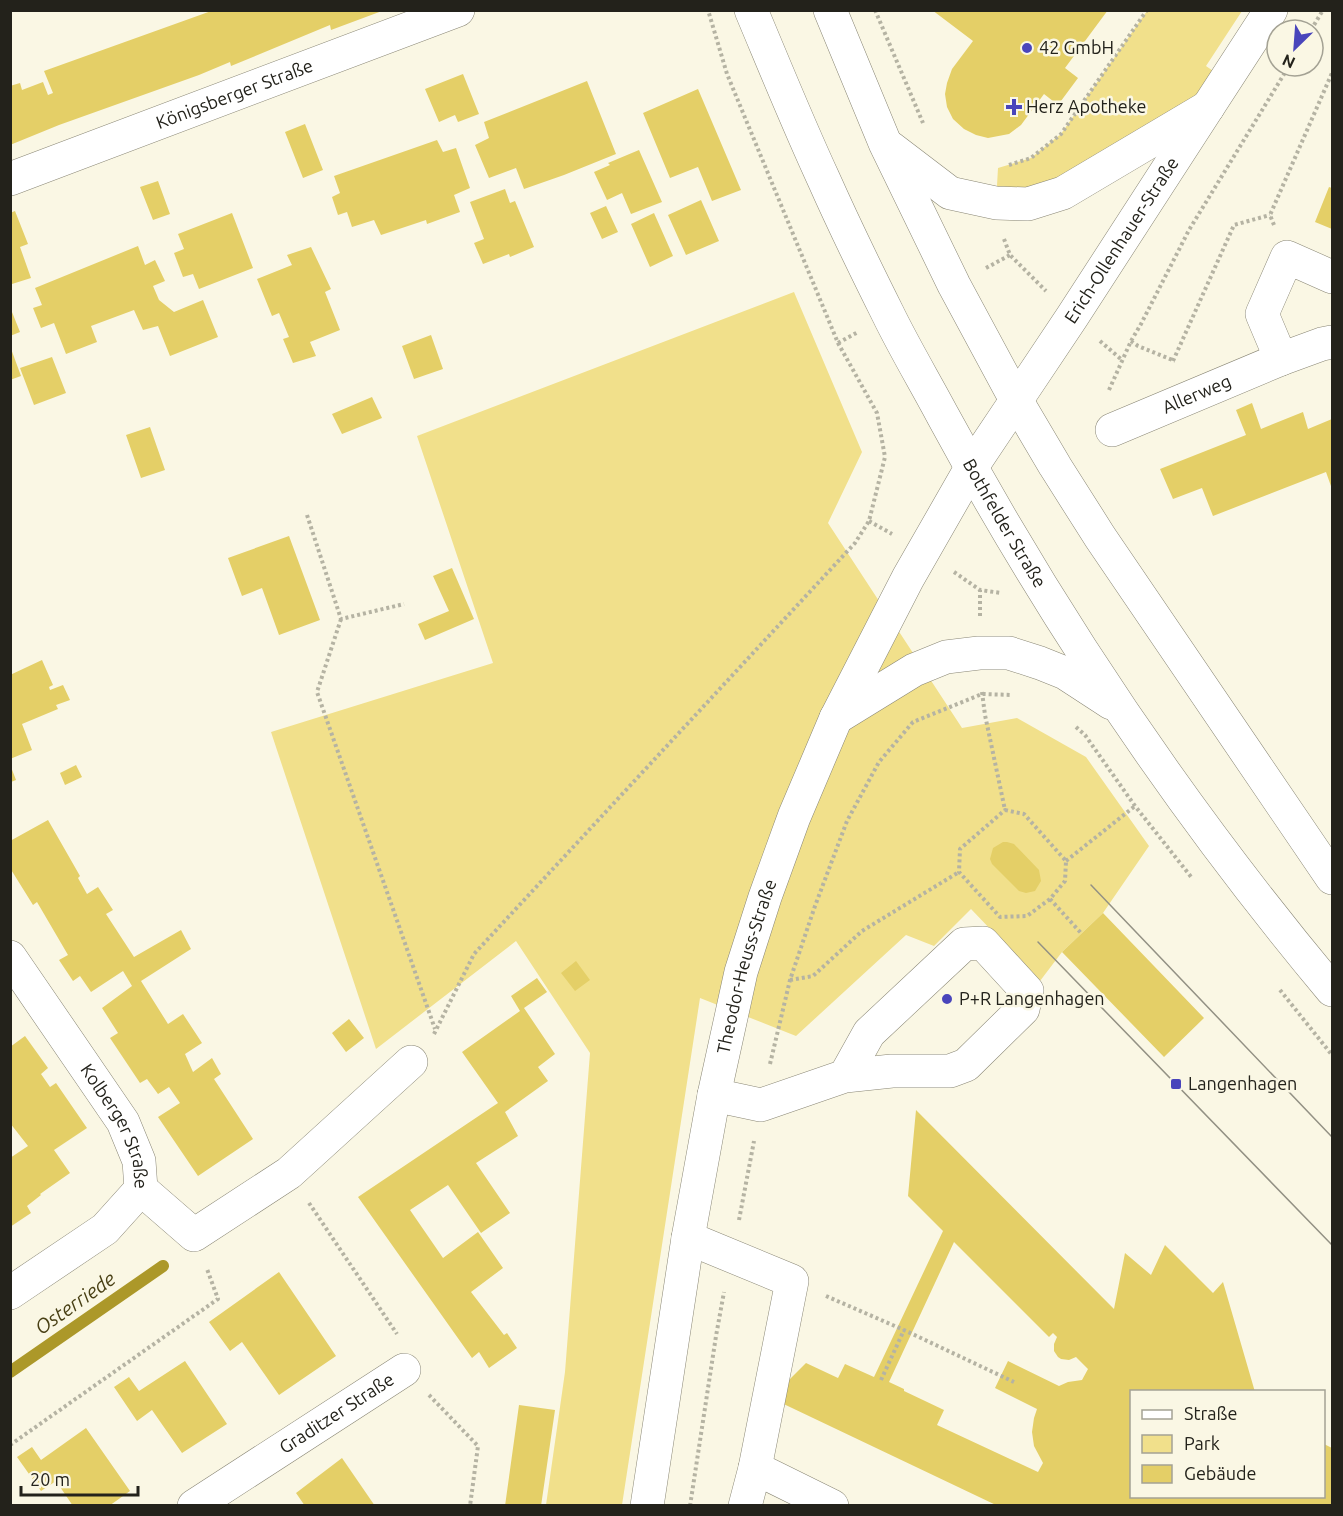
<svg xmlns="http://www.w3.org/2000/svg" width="1343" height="1516" font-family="Ubuntu,sans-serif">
	<rect width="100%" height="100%" fill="#faf7e4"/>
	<path fill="#f1e08b" d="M1147 11H1242L1206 66 1226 80 1063 193 996 203 998 168 1031 158 1061 134Z
		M794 292 862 452 828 523 962 728 1017 718 1086 757 1149 846 1103 913 1062 952 1040 981 971 909 934 946 906 935 796 1036 700 998 622 1505H546L565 1372 590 1053 516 941 376 1049 271 732 493 663 417 436Z"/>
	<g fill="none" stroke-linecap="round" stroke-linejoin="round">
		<path stroke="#ac9829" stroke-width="12" d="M10 1372 163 1266"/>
	</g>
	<path fill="#e4cf67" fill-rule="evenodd" d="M214 10 382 11 331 30 330 25 231 66 230 62 199 75 59 125 10 145V86L20 83 22 90 43 82 48 95 53 93 44 71Z
		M932 10H1108L1065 68 1078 78 1058 105 1044 94 1021 125 1009 134 988 138 976 135 964 129 953 119 947 107 945 94 947 83 952 69 973 41Z
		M463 74 479 114 458 122 455 115 439 122 425 89Z
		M587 81 616 154 564 175 524 189 516 168 489 178 475 145 489 138 484 122Z
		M698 89 741 190 712 201 698 167 670 178 643 113Z
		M305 124 323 170 303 178 285 132Z
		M437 140 443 152 456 148 470 188 454 195 460 212 427 224 426 220 381 235 374 220 352 227 347 212 338 215 332 197 340 193 334 176Z
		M639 150 662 202 631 214 622 193 607 200 594 172 610 165 608 163Z
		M158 181 170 214 153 220 140 187Z
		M1329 187 1332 188V229L1315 222Z
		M505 189 510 203 515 201 534 247 510 257 509 254 483 264 474 243 484 239 470 202Z
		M701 200 719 241 686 255 668 215Z
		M606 206 618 232 602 239 590 213Z
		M15 211 28 244 20 247 31 278 12 284 10 279V213Z
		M232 213 253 268 199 289 193 274 183 277 174 253 184 249 178 234Z
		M654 213 673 256 650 267 631 224Z
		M138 246 145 265 155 260 165 281 153 286 159 300 174 312 203 300 218 337 170 356 158 326 143 330 134 310 91 326 97 342 66 354 54 323 41 328 33 308 42 305 35 288Z
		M311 247 331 289 325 292 340 330 310 342 316 356 293 363 283 339 289 337 279 313 272 316 257 279 292 265 287 255Z
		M10 307 20 332 10 336Z
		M431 335 443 369 414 379 402 346Z
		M10 346 21 376 10 380Z
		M52 357 66 393 34 405 20 368Z
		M372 397 382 418 342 434 332 414Z
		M1252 403 1261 429 1303 412 1308 429 1332 419V489L1326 472 1213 516 1202 488 1173 499 1160 469 1246 435 1236 410Z
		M150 427 165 470 141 478 126 435Z
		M289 536 320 620 279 635 262 588 242 596 228 558Z
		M452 568 474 619 425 640 418 624 449 611 433 576Z
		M42 660 53 685 49 687 50 690 63 685 70 700 56 705 58 709 22 724 32 750 10 759V675Z
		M76 765 82 777 65 785 60 773Z
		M11 767 16 780 11 782Z
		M48 820 80 876 78 878 87 894 98 887 113 910 106 914 134 957 181 930 191 949 141 981 168 1024 183 1014 202 1043 185 1054 193 1072 212 1058 221 1074 214 1079 253 1139 198 1176 158 1117 180 1103 169 1087 158 1094 147 1079 140 1083 110 1038 118 1033 102 1008 132 986 123 971 91 992 80 976 73 981 59 960 68 955 37 902 33 905 10 868V841Z
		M1003 842H1007L1014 844 1039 870 1041 881 1035 891 1026 893 1019 891 992 864 990 859 993 848Z
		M1103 913 1204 1018 1164 1057 1062 952Z
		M576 961 590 980 575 991 561 973Z
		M537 978 547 992 524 1008 555 1054 538 1067 548 1081 505 1112 518 1136 476 1163 510 1213 481 1233 448 1185 410 1210 443 1258 478 1232 503 1268 471 1292 504 1335 507 1333 517 1348 489 1368 479 1352 472 1358 358 1197 498 1103 462 1052 520 1011 511 996Z
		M349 1019 364 1038 346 1052 332 1033Z
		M25 1036 48 1068 41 1074 50 1087 56 1083 87 1128 54 1150 70 1173 40 1194 41 1195 27 1206 31 1213 10 1227V1158L28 1146 10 1123V1047Z
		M916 1110 1114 1309 1125 1253 1151 1275 1165 1245 1213 1293 1223 1282 1255 1392H1132L1131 1497H1323L1324 1444 1332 1448V1506H998L771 1398 806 1363 838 1378 845 1364 874 1377 943 1231 908 1196ZM954 1242 1049 1337 1053 1333 1057 1337 1054 1344V1351L1058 1357 1061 1359 1069 1360 1076 1357 1088 1369 1082 1380 1068 1382 1059 1386 1008 1361 995 1388 1037 1409 1034 1418 1032 1432 1034 1446 1043 1463 1038 1472 937 1425 944 1410 904 1391V1389L889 1382Z
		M279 1272 336 1356 279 1395 242 1342 230 1351 209 1322Z
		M185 1361 227 1424 182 1453 152 1410 137 1421 114 1387 129 1377 139 1391Z
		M519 1405 555 1410 541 1506H505Z
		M86 1428 130 1491 109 1506H73L56 1481 41 1491 17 1457 32 1447 41 1460Z
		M342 1458 375 1506H305L296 1493Z"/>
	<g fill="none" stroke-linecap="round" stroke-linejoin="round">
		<defs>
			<g id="minor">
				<path id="s1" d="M10 179 458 10"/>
				<path d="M1281 359 1262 314 1287 257 1332 277"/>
				<path id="s2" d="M1112 430 1281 359 1322 344 1332 342"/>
				<path id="s3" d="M10 957 123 1122 139 1161 141 1189 105 1229 10 1293"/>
				<path d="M714 1095 761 1105 845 1076 892 1071H950L966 1065 1023 1009 1027 991 983 943 964 944 869 1033 845 1076"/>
				<path d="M141 1189 194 1235 289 1173 411 1062"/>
				<path d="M688 1238 792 1281 755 1468 745 1506"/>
				<path d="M755 1468 832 1506"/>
				<path id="s4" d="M194 1506 404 1370"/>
				<path id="s5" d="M647 1506 688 1238 714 1095 741 972 765 897 794 817 836 718 908 578 971 468 1072 317 1208 107 1271 10"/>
			</g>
			<g id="major">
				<path id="s6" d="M751 10C775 67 798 124 824 180 844 225 866 270 888 314 905 349 925 382 943 416 1053 619 1184 813 1332 990"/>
				<path d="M830 10 885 143 954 285 1016 400 1055 466 1100 537 1332 878"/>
				<path d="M891 148 950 193 996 203 1028 204 1063 193 1208 107"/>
				<path d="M836 718 914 670 946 657 979 653H1009L1040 663 1065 673 1111 703"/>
			</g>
		</defs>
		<use href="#minor" stroke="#898675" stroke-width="34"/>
		<use href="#major" stroke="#898675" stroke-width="34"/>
		<path stroke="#b5b3a3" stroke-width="4" stroke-dasharray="3 3" stroke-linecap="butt" d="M875 10 923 123
			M1311 30 1323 10
			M1009 165 1031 158 1061 134 1147 10
			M1274 225 1270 215 1332 73
			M1004 239 1010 255 1046 291
			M986 268 1010 255
			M1100 341 1122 360
			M1131 341 1138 346 1175 361
			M838 343 858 332
			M1173 361 1234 225 1270 215
			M1109 390 1131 341 1141 324 1189 230 1289 66
			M307 515 341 619 404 604
			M869 521 892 534
			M954 572 980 590 1001 593
			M980 616V590
			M341 619 317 692 435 1029
			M982 692 985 715 1005 810
			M1076 727 1085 735 1135 806 1192 878
			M1005 810 1024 814 1066 861 1065 881 1050 899 1027 916 1000 917 959 872 960 849Z
			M1066 861 1135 806
			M1050 899 1081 933
			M790 980 813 976 862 931 959 872
			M1280 990 1332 1055
			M434 1034 474 954 855 543 869 521 885 457 877 413 838 343 727 74 708 10
			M770 1064 790 980 815 906 847 821 879 762 913 722 982 694 1012 695
			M309 1203 397 1334
			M739 1220 754 1141
			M826 1296 904 1330 1014 1382
			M881 1380 904 1330
			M429 1395 478 1446 470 1506
			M10 1445 218 1299 207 1269
			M690 1506 716 1336 724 1292"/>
		<use href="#minor" stroke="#fff" stroke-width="33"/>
		<use href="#major" stroke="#fff" stroke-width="33"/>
		<path stroke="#939184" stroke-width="1.5" d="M1091 885 1332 1137
			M1038 942 1332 1245"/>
	</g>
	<g fill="#4945bb" stroke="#faf7e4" stroke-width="2">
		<circle cx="1027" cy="48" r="6"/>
		<path d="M1011 98h6v6h6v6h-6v6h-6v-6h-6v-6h6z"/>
		<circle cx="947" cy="999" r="6"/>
		<rect x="1170" y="1078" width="12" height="12" rx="3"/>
	</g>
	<g text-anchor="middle" stroke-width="5" stroke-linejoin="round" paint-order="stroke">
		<g font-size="18" fill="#23221b" stroke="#faf7e4" text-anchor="start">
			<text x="1039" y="54">42 GmbH</text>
			<text x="1026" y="113">Herz Apotheke</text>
			<text x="959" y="1005">P+R Langenhagen</text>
			<text x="1188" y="1090">Langenhagen</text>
		</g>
		<g font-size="18" fill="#23221b" stroke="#faf7e4">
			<text dy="6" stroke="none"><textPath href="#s1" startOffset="240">Königsberger Straße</textPath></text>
			<text dy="6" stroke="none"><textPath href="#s5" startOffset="1371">Erich-Ollenhauer-Straße</textPath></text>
			<text dy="6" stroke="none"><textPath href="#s2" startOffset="92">Allerweg</textPath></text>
			<text dy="6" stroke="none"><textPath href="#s6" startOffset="573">Bothfelder Straße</textPath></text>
			<text dy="6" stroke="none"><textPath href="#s5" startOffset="549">Theodor-Heuss-Straße</textPath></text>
			<text dy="6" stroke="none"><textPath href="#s3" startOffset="201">Kolberger Straße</textPath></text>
			<text dy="6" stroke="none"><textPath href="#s4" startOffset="170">Graditzer Straße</textPath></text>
		</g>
		<g font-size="20" font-style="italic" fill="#494015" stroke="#faf7e4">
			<text transform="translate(75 1303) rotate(-35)" y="7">Osterriede</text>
		</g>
	</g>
	<rect width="1343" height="1516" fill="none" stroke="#23221b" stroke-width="24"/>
	<rect x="1130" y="1390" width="195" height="108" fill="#faf7e4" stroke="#a4a294" stroke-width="1.5"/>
	<rect x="1142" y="1410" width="30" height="9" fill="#ffffff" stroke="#a4a294" stroke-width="1.5"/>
	<text x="1184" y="1420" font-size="18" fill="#23221b">Straße</text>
	<rect x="1142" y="1435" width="30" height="18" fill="#f1e08b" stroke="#a4a294" stroke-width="1.5"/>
	<text x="1184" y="1450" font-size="18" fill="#23221b">Park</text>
	<rect x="1142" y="1465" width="30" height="18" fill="#e4cf67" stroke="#a4a294" stroke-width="1.5"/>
	<text x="1184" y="1480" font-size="18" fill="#23221b">Gebäude</text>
	<g transform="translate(1295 48) rotate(205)"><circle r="28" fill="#faf7e4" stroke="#a4a294" stroke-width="1.5"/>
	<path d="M0-4.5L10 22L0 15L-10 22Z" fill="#4945bb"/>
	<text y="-9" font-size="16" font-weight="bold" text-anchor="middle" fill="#23221b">N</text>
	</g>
	<path d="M21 1486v9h117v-9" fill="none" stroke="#23221b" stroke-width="3"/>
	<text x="30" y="1486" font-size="18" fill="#23221b" stroke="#faf7e4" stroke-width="4.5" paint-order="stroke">20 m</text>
</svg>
